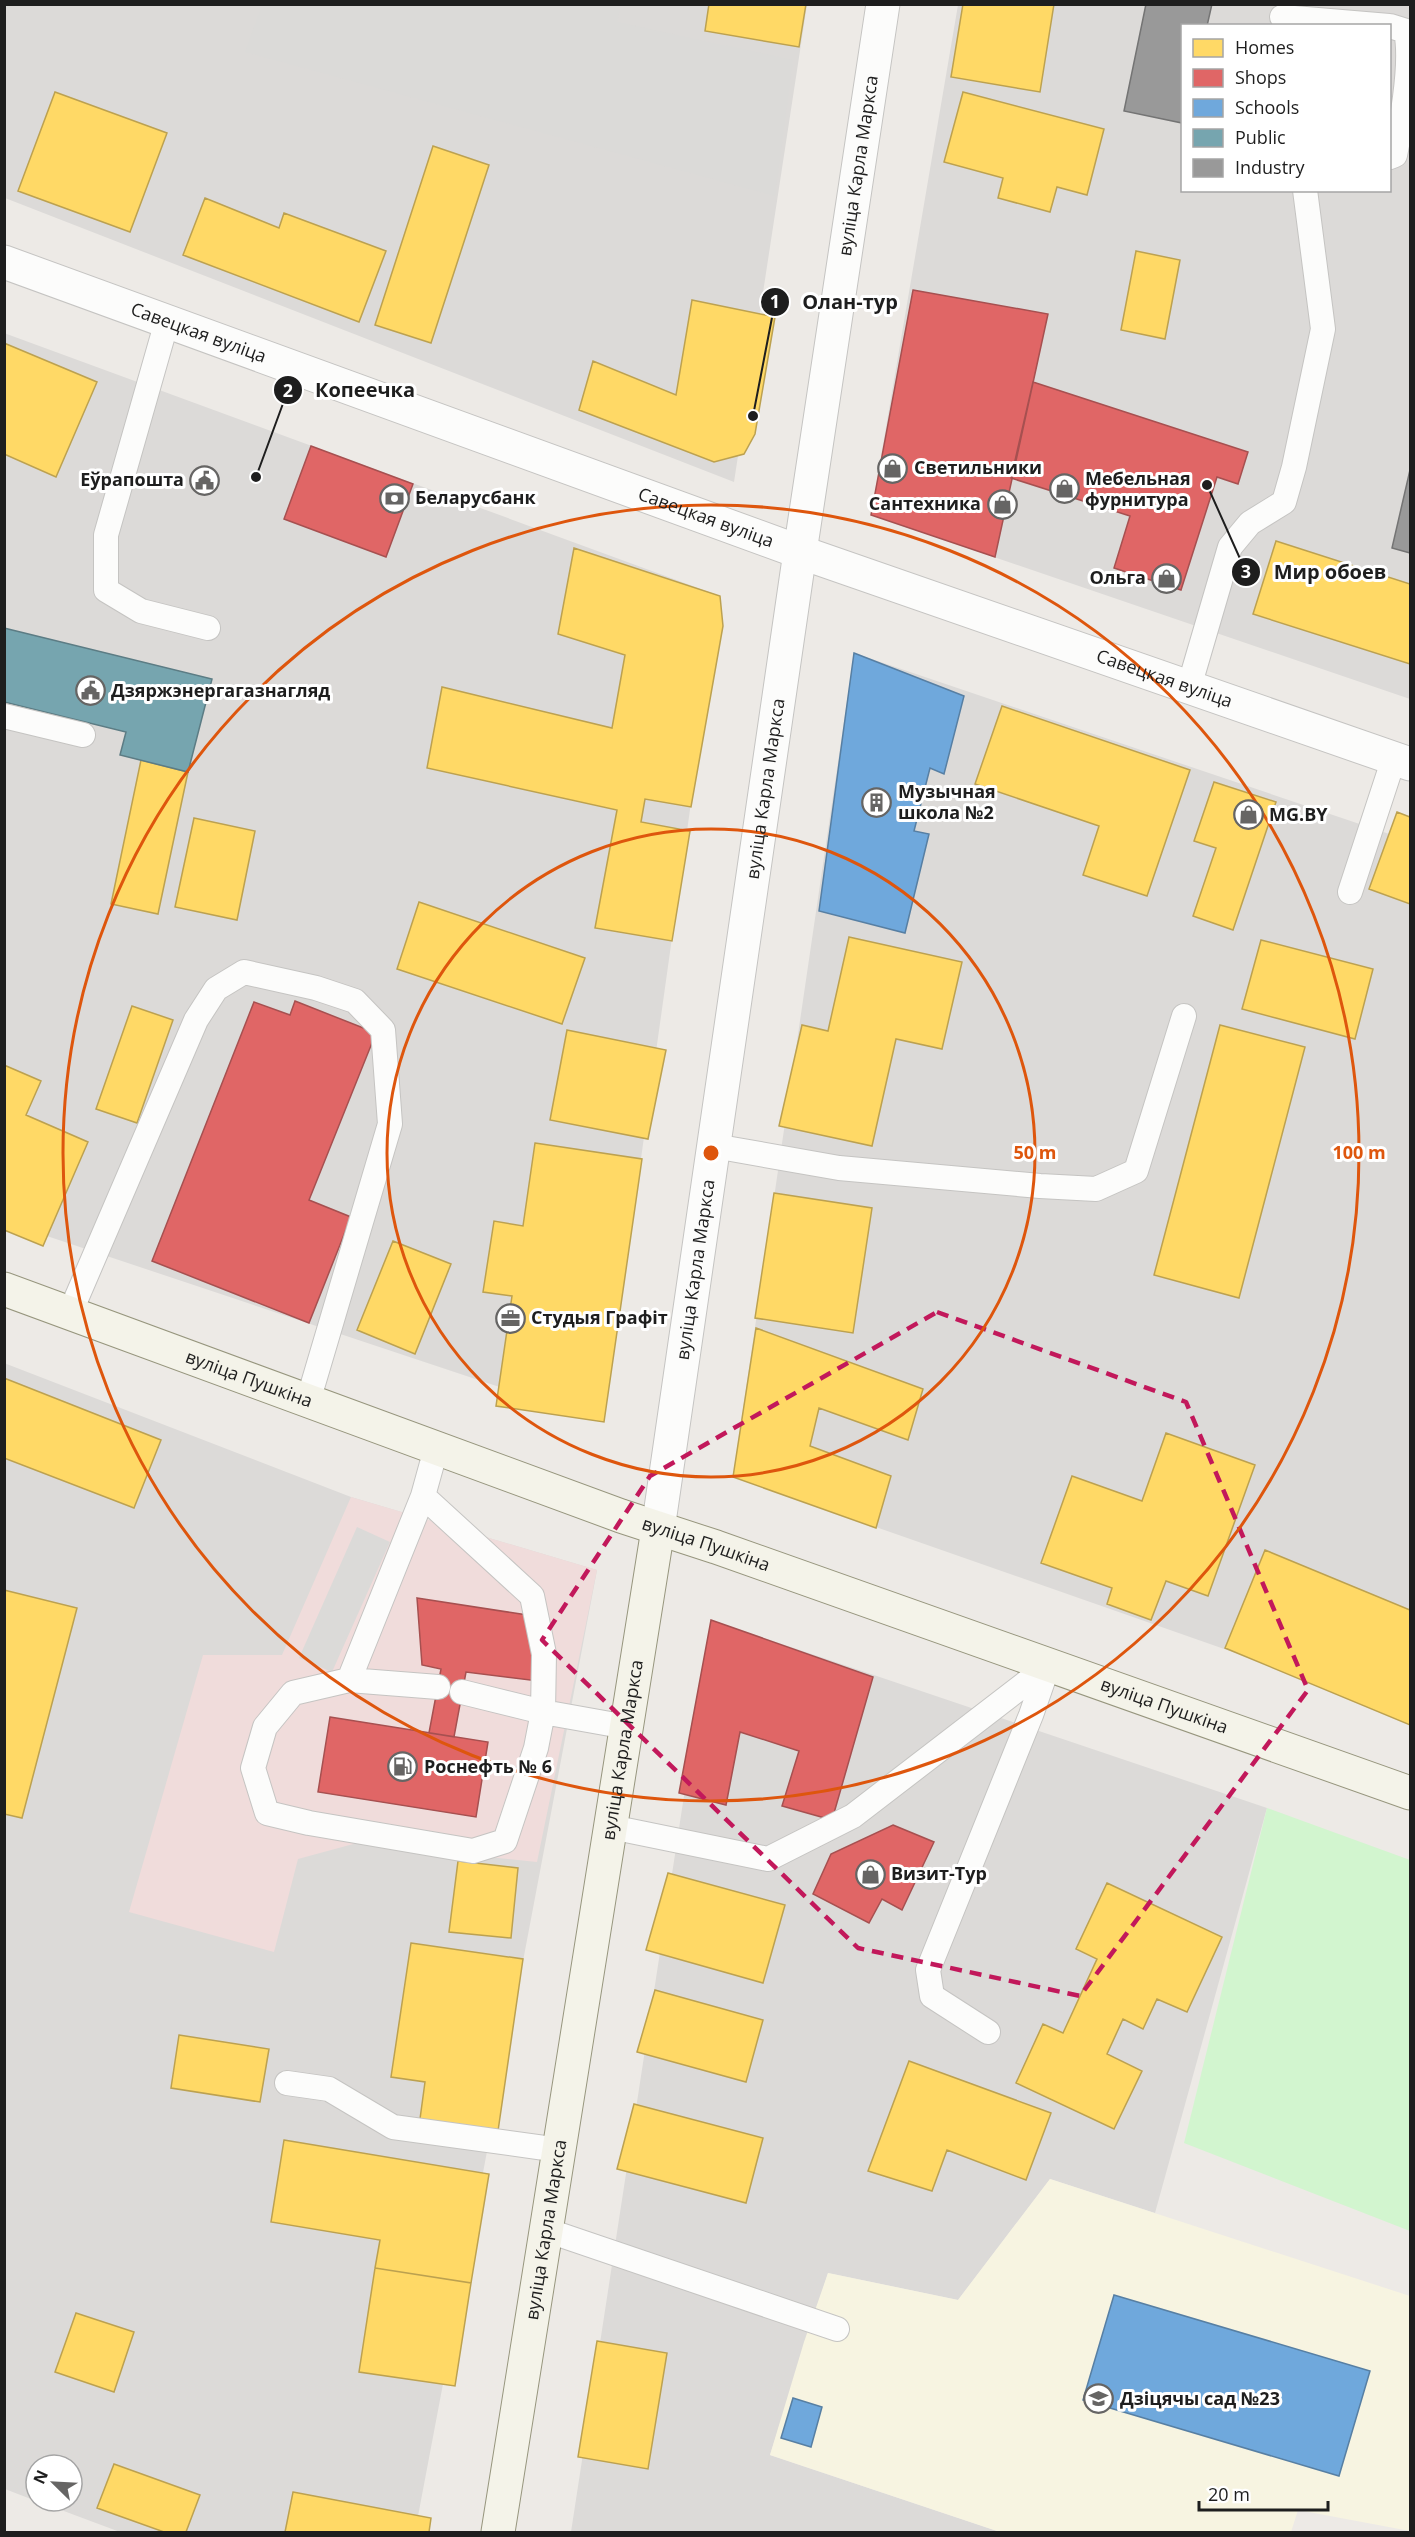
<svg xmlns="http://www.w3.org/2000/svg" width="1415" height="2537" font-family="'Open Sans',sans-serif">
	<rect width="100%" height="100%" fill="#edeae6"/>
	<path fill="#dcdad8" fill-rule="evenodd" d="M4 5H807L734 482 5 198Z
		M958 5H1410V699L871 515ZM1182 26H1390V190H1182Z
		M4 333 720 596 604 1422 5 1222Z
		M854 653 1410 841V1714L733 1477Z
		M4 1363 351 1497 597 1570 415 2532H120L37 2501H72V2465H36V2501L5 2489Z
		M711 1620 1267 1808 1155 2213 1050 2179 958 2300 828 2273 770 2455 1000 2532H571Z"/>
	<path fill="#f0dcdb" d="M351 1497 597 1570 537 1862 357 1843 298 1859 274 1952 129 1912 203 1655H282Z"/>
	<path fill="#f7f4e1" d="M1050 2179 1410 2296V2531L1298 2510 1291 2532H1000L770 2455 804 2342 828 2273 958 2300Z"/>
	<path fill="#dbdad8" d="M262 5H621L617 22 793 60 775 196 245 52Z
		M357 1527 390 1542 332 1672 299 1658Z"/>
	<path fill="#d2f5cf" d="M1267 1808 1410 1860V2231L1184 2143Z"/>
	<path fill="#ffd966" stroke="#bca150" stroke-width="1.5" d="M709 4H806L799 47 705 31Z
		M963 4H1054L1040 92 951 77Z
		M55 92 167 133 130 232 18 191Z
		M963 92 1104 129 1087 195 1057 187 1050 212 998 198 1003 178 944 162Z
		M433 146 489 165 431 343 375 325Z
		M205 198 279 228 284 213 386 251 359 322 183 255Z
		M1136 251 1180 260 1165 339 1121 330Z
		M692 300 775 317 755 434 744 454 714 462 579 410 593 361 676 395Z
		M4 343 97 382 56 477 4 454Z
		M1276 541 1410 584V664L1253 614Z
		M574 548 720 596 723 626 691 807 645 799 641 822 690 831 672 941 595 928 617 810 427 768 442 687 612 728 625 655 558 634Z
		M1002 706 1190 770 1147 896 1083 875 1099 826 975 784Z
		M141 760 188 772 158 914 111 904Z
		M1214 782 1276 802 1233 930 1193 916 1216 848 1194 841Z
		M1397 812 1410 817V904L1369 889Z
		M194 818 255 831 237 920 175 907Z
		M419 902 585 958 562 1024 397 969Z
		M849 937 962 962 942 1049 896 1039 872 1146 779 1126 802 1025 828 1031Z
		M1261 940 1373 969 1355 1039 1242 1009Z
		M132 1006 173 1020 137 1123 96 1109Z
		M1220 1025 1305 1047 1239 1298 1154 1275Z
		M567 1030 666 1050 648 1139 550 1120Z
		M4 1065 41 1081 26 1115 88 1142 43 1246 4 1230Z
		M535 1143 642 1159 604 1422 496 1406 512 1296 483 1292 494 1221 523 1226Z
		M774 1193 872 1208 853 1333 755 1318Z
		M393 1241 451 1264 415 1354 357 1330Z
		M756 1328 923 1389 908 1440 819 1408 810 1446 891 1476 876 1528 733 1477Z
		M4 1378 161 1440 134 1508 4 1458Z
		M1166 1433 1255 1465 1208 1596 1166 1581 1151 1620 1107 1604 1112 1588 1041 1563 1072 1476 1142 1501Z
		M1265 1550 1410 1610V1725L1225 1648Z
		M4 1590 77 1608 22 1818 4 1814Z
		M458 1861 518 1868 511 1938 449 1932Z
		M668 1873 785 1905 763 1983 646 1950Z
		M1107 1883 1222 1937 1187 2012 1157 1999 1143 2029 1123 2019 1107 2054 1142 2071 1114 2129 1016 2083 1043 2024 1063 2033 1097 1959 1076 1949Z
		M411 1943 523 1959 498 2131 420 2119 425 2082 391 2077Z
		M655 1990 763 2020 746 2082 637 2052Z
		M179 2035 269 2049 260 2102 171 2088Z
		M909 2061 1051 2113 1026 2180 947 2150 932 2191 868 2171Z
		M634 2104 763 2138 746 2203 617 2169Z
		M284 2140 489 2174 471 2283 375 2268 380 2240 271 2222Z
		M375 2268 471 2283 455 2386 359 2372Z
		M76 2313 134 2332 114 2392 55 2372Z
		M597 2341 667 2353 648 2469 578 2457Z
		M114 2464 200 2495 186 2532H164L97 2508Z
		M293 2492 431 2518 429 2532H285Z"/>
	<path fill="#e06666" stroke="#a65050" stroke-width="1.5" d="M913 290 1048 314 995 557 871 515Z
		M1033 382 1248 452 1238 484 1217 477 1181 590 1114 568 1130 516 1011 478Z
		M311 446 413 484 386 557 284 519Z
		M295 1001 376 1033 309 1200 351 1217 309 1323 152 1261 254 1002 290 1015Z
		M417 1598 527 1615 538 1681 466 1672 454 1737 429 1733 441 1669 422 1665Z
		M711 1620 873 1677 832 1820 782 1806 799 1751 740 1732 726 1805 679 1793Z
		M330 1717 488 1742 476 1817 318 1792Z
		M893 1825 934 1842 902 1910 882 1899 869 1923 813 1894 831 1854Z"/>
	<path fill="#6fa8dc" stroke="#577fa3" stroke-width="1.5" d="M854 653 964 696 944 774 930 768 914 831 929 834 905 933 819 911Z
		M1114 2295 1370 2371 1339 2476 1083 2400Z
		M793 2398 822 2407 811 2447 781 2438Z"/>
	<path fill="#76a5af" stroke="#5c7c84" stroke-width="1.5" d="M4 628 212 679 188 772 120 755 126 732 4 702Z"/>
	<path fill="#999" stroke="#747474" stroke-width="1.5" d="M1146 4H1212L1207 26H1182V123L1124 111Z
		M1410 470V553L1392 548Z"/>
	<g fill="none" stroke-linecap="round" stroke-linejoin="round">
		<defs>
			<path id="service" d="M1282 17 1389 26
				M1390 26 1406 31C1413 64 1402 121 1395 155L1390 157
				M167 321 106 535V590L141 611 208 628
				M1189 687 1230 547 1250 523 1284 502 1294 467 1323 329 1305 190
				M4 716 83 735
				M1350 892 1394 758
				M714 1146 839 1168 1040 1186 1096 1189 1136 1171 1184 1016
				M70 1313 196 1020 216 989 244 972 316 988 355 1001 383 1030 390 1124 308 1401
				M436 1449 423 1496 349 1680 438 1687
				M349 1680 293 1693 265 1727 253 1768 267 1813 309 1823 473 1851 505 1841 536 1748 543 1712 544 1654 532 1596 423 1496
				M462 1692 543 1712 627 1727
				M611 1827 768 1859 853 1816 1048 1666
				M988 2032 932 1996 928 1970 1031 1715 1048 1666
				M287 2083 329 2089 393 2127 559 2150
				M546 2230 837 2329"/>
			<g id="tertiary">
				<path id="s1" d="M4 262 800 552 1410 764"/>
				<path id="s2" d="M658 1529 800 552 883 4"/>
			</g>
			<g id="secondary">
				<path id="s3" d="M4 1289 621 1516 716 1547 1410 1793"/>
				<path id="s4" d="M498 2532 658 1529"/>
			</g>
		</defs>
		<use href="#service" stroke="#c5c4c2" stroke-width="26"/>
		<use href="#tertiary" stroke="#c5c4c2" stroke-width="35"/>
		<use href="#secondary" stroke="#97967e" stroke-width="35"/>
		<use href="#service" stroke="#fcfcfb" stroke-width="24"/>
		<use href="#tertiary" stroke="#fcfcfb" stroke-width="33"/>
		<use href="#secondary" stroke="#f4f3e9" stroke-width="33"/>
	</g>
	<path fill="none" stroke="#c2185b" stroke-width="4.5" stroke-dasharray="12 8" stroke-linejoin="round" d="M937 1312 1186 1402 1308 1690 1080 1996 858 1948 542 1640 650 1476Z"/>
	<g fill="none" stroke="#de560d" stroke-width="3">
		<circle cx="711" cy="1153" r="324"/>
		<circle cx="711" cy="1153" r="648"/>
	</g>
	<defs>
		<symbol id="shop-ring" viewBox="-11 -11 22 22"><circle r="9.5" fill="#fff" stroke="#666564" stroke-width="1.5"/><path d="M-5-2.5h2.3a2.7 3.5 0 0 1 5.4 0H5L5.5 6h-11ZM-1.5-2.5h3a1.5 2.3 0 0 0-3 0Z" fill="#666564"/></symbol>
		<symbol id="civic-ring" viewBox="-11 -11 22 22"><circle r="9.5" fill="#fff" stroke="#666564" stroke-width="1.5"/><path d="M-.6-6.5H3V-4.5H.6V-3L4-1V1h2V6H-6V1h2V-1L-.6-3ZM-1.2 2.5V6h2.4V2.5Z" fill="#666564"/></symbol>
		<symbol id="bank-ring" viewBox="-11 -11 22 22"><circle r="9.5" fill="#fff" stroke="#666564" stroke-width="1.5"/><path d="M-6-4H6V4H-6ZM0-2.3a2.3 2.3 0 1 0 0 4.6a2.3 2.3 0 1 0 0-4.6Z" fill="#666564"/></symbol>
		<symbol id="building-ring" viewBox="-11 -11 22 22"><circle r="9.5" fill="#fff" stroke="#666564" stroke-width="1.5"/><path d="M-4-6H4V6H1V3H-1V6H-4ZM-2.5-4.3h1.7v1.8h-1.7ZM.8-4.3h1.7v1.8H.8ZM-2.5-1h1.7V.8h-1.7ZM.8-1h1.7V.8H.8Z" fill="#666564"/></symbol>
		<symbol id="office-ring" viewBox="-11 -11 22 22"><circle r="9.5" fill="#fff" stroke="#666564" stroke-width="1.5"/><path d="M-6-3h4V-5.5h4V-3h4V5H-6ZM-1-4.5V-3h2v-1.5ZM-6 0V1H6V0Z" fill="#666564"/></symbol>
		<symbol id="fuel-ring" viewBox="-11 -11 22 22"><circle r="9.5" fill="#fff" stroke="#666564" stroke-width="1.5"/><path d="M-5.5-6h7V0h2V4h1.3V-2.5L3-4.5l.8-.8L6-3V5H2.5V1h-1V6h-7ZM-4.2-4.7v3.2H.2V-4.7Z" fill="#666564"/></symbol>
		<symbol id="school-ring" viewBox="-11 -11 22 22"><circle r="9.5" fill="#fff" stroke="#666564" stroke-width="1.5"/><path d="M0-5L7-2L0 1L-7-2ZM-4 1L0 2.5L4 1V4Q0 6-4 4Z" fill="#666564"/></symbol>
	</defs>
	<g fill-rule="evenodd">
		<use href="#shop-ring" x="876" y="452" width="33" height="33"/>
		<use href="#civic-ring" x="188" y="464" width="33" height="33"/>
		<use href="#shop-ring" x="1048" y="472" width="33" height="33"/>
		<use href="#bank-ring" x="378" y="482" width="33" height="33"/>
		<use href="#shop-ring" x="986" y="488" width="33" height="33"/>
		<use href="#shop-ring" x="1150" y="562" width="33" height="33"/>
		<use href="#civic-ring" x="74" y="674" width="33" height="33"/>
		<use href="#building-ring" x="860" y="786" width="33" height="33"/>
		<use href="#shop-ring" x="1232" y="798" width="33" height="33"/>
		<use href="#office-ring" x="494" y="1302" width="33" height="33"/>
		<use href="#fuel-ring" x="386" y="1750" width="33" height="33"/>
		<use href="#shop-ring" x="854" y="1858" width="33" height="33"/>
		<use href="#school-ring" x="1082" y="2382" width="33" height="33"/>
	</g>
	<g text-anchor="middle" stroke-width="6" stroke-linejoin="round" paint-order="stroke">
		<g font-size="18" fill="#1e1e1e" stroke="#fff">
			<text dy="6" stroke="none"><textPath href="#s2" startOffset="1378">вуліца Карла Маркса</textPath></text>
			<text dy="6" stroke="none"><textPath href="#s1" startOffset="207">Савецкая вуліца</textPath></text>
			<text dy="6" stroke="none"><textPath href="#s1" startOffset="747">Савецкая вуліца</textPath></text>
			<text dy="6" stroke="none"><textPath href="#s1" startOffset="1233">Савецкая вуліца</textPath></text>
			<text dy="6" stroke="none"><textPath href="#s2" startOffset="748">вуліца Карла Маркса</textPath></text>
			<text dy="6" stroke="none"><textPath href="#s2" startOffset="262">вуліца Карла Маркса</textPath></text>
			<text dy="6" stroke="none"><textPath href="#s3" startOffset="261">вуліца Пушкіна</textPath></text>
			<text dy="6" stroke="none"><textPath href="#s3" startOffset="747">вуліца Пушкіна</textPath></text>
			<text dy="6" stroke="none"><textPath href="#s3" startOffset="1233">вуліца Пушкіна</textPath></text>
			<text dy="6" stroke="none"><textPath href="#s4" startOffset="792">вуліца Карла Маркса</textPath></text>
			<text dy="6" stroke="none"><textPath href="#s4" startOffset="306">вуліца Карла Маркса</textPath></text>
		</g>
		<g font-size="18" font-weight="bold" fill="#1e1e1e" stroke="#fff" text-anchor="start">
			<text x="914" y="474">Светильники</text>
			<text x="1085" y="485">Мебельная<tspan x="1085" dy="21">фурнитура</tspan></text>
			<text x="184" y="486" text-anchor="end">Еўрапошта</text>
			<text x="415" y="504">Беларусбанк</text>
			<text x="981" y="510" text-anchor="end">Сантехника</text>
			<text x="1146" y="584" text-anchor="end">Ольга</text>
			<text x="111" y="697">Дзяржэнергагазнагляд</text>
			<text x="898" y="798">Музычная<tspan x="898" dy="21">школа №2</tspan></text>
			<text x="1269" y="821">MG.BY</text>
			<text x="531" y="1324">Студыя Графіт</text>
			<text x="424" y="1773">Роснефть № 6</text>
			<text x="891" y="1880">Визит-Тур</text>
			<text x="1120" y="2405">Дзіцячы сад №23</text>
		</g>
	</g>
	<circle cx="711" cy="1153" r="9" fill="#de560d" stroke="#fff" stroke-width="3"/>
	<g font-size="18" text-anchor="middle" font-weight="bold" fill="#de560d" stroke="#fff" stroke-width="6" stroke-linejoin="round" paint-order="stroke">
		<text x="1035" y="1159">50 m</text>
		<text x="1359" y="1159">100 m</text>
	</g>
	<path fill="none" stroke="#1e1e1e" stroke-width="2" d="M753 416L775 302M256 477L288 390M1207 485L1246 572"/>
	<g fill="#1e1e1e" stroke="#fff" stroke-width="2">
		<circle cx="753" cy="416" r="6"/>
		<circle cx="256" cy="477" r="6"/>
		<circle cx="1207" cy="485" r="6"/>
		<circle cx="775" cy="302" r="15"/>
		<circle cx="288" cy="390" r="15"/>
		<circle cx="1246" cy="572" r="15"/>
	</g>
	<g font-size="18" text-anchor="middle" font-weight="bold" fill="#fff">
		<text x="775" y="308">1</text>
		<text x="288" y="397">2</text>
		<text x="1246" y="578">3</text>
	</g>
	<g font-size="20" text-anchor="middle" font-weight="bold" fill="#1e1e1e" stroke="#fff" stroke-width="6" stroke-linejoin="round" paint-order="stroke">
		<text x="850" y="309">Олан-тур</text>
		<text x="365" y="397">Копеечка</text>
		<text x="1330" y="579">Мир обоев</text>
	</g>
	<rect width="1415" height="2537" fill="none" stroke="#1e1e1e" stroke-width="12"/>
	<rect x="1181" y="24" width="210" height="168" fill="#ffffff" stroke="#a5a5a5" stroke-width="1.5"/>
	<rect x="1193" y="39" width="30" height="18" fill="#ffd966" stroke="#a5a5a5" stroke-width="1.5"/>
	<text x="1235" y="54" font-size="18" fill="#1e1e1e">Homes</text>
	<rect x="1193" y="69" width="30" height="18" fill="#e06666" stroke="#a5a5a5" stroke-width="1.5"/>
	<text x="1235" y="84" font-size="18" fill="#1e1e1e">Shops</text>
	<rect x="1193" y="99" width="30" height="18" fill="#6fa8dc" stroke="#a5a5a5" stroke-width="1.5"/>
	<text x="1235" y="114" font-size="18" fill="#1e1e1e">Schools</text>
	<rect x="1193" y="129" width="30" height="18" fill="#76a5af" stroke="#a5a5a5" stroke-width="1.5"/>
	<text x="1235" y="144" font-size="18" fill="#1e1e1e">Public</text>
	<rect x="1193" y="159" width="30" height="18" fill="#999999" stroke="#a5a5a5" stroke-width="1.5"/>
	<text x="1235" y="174" font-size="18" fill="#1e1e1e">Industry</text>
	<g transform="translate(54 2483) rotate(294)"><circle r="28" fill="#ffffff" stroke="#a5a5a5" stroke-width="1.5"/>
	<path d="M0-4.5L10 22L0 15L-10 22Z" fill="#666564"/>
	<text y="-9" font-size="16" font-weight="bold" text-anchor="middle" fill="#1e1e1e">N</text>
	</g>
	<path d="M1199 2501v9h129v-9" fill="none" stroke="#1e1e1e" stroke-width="3"/>
	<text x="1208" y="2501" font-size="18" fill="#1e1e1e" stroke="#ffffff" stroke-width="4.5" paint-order="stroke">20 m</text>
</svg>
